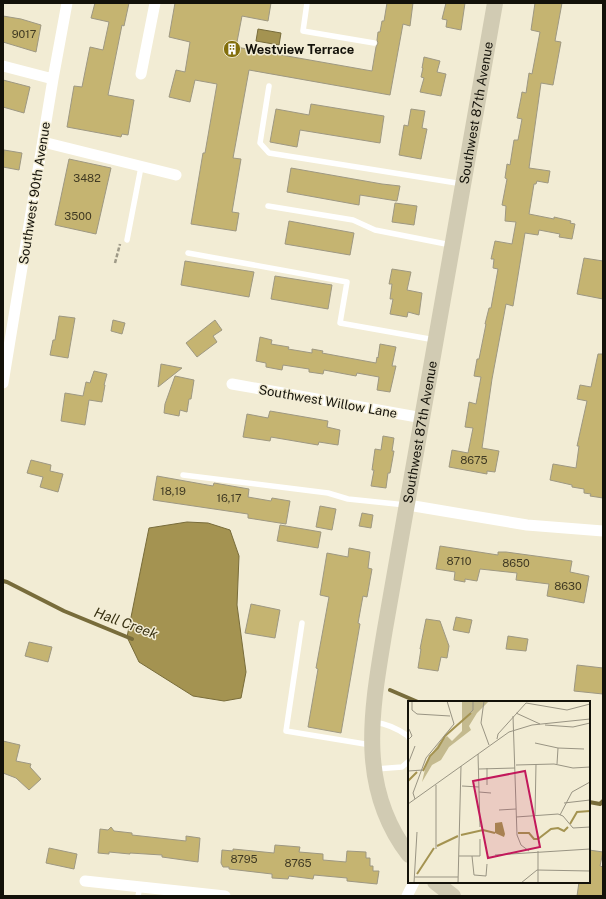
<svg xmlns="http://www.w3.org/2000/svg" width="606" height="899" font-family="'Public Sans',sans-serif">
	<rect width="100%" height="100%" fill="#f2ecd4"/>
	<path fill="#a49351" stroke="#786c3b" d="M258 29 281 33 279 45 256 41Z
		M187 522 208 523 230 530 239 556 237 605 246 672 241 698 224 701 193 696 139 662 127 637 149 528Z"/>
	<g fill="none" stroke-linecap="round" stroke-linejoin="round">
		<path stroke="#786c3b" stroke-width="4" d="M3 581 7 582 64 611 132 639
			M390 690 418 702
			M589 802 600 804 603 801"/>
	</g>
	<path fill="#c5b471" stroke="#9e9882" d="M95 3H129L124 26 122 25 108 95 134 100 128 135 122 134 121 137 67 127 74 86 82 87 90 47 103 50 109 22 91 18Z
		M175 3H271L268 21 242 16 236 47 372 71 376 47 378 43 377 40 378 32H380L382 21H384L387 3H413L410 26 403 24 390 95 249 70 233 158 241 159 232 212 239 213 236 231 191 224 203 153H205L217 84 195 80 190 102 169 97 176 70 185 72 190 42 169 37Z
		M446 3H465L461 30 446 27 447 20 442 19Z
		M535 3H562L555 41 561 42 553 85 541 83 529 168 550 171 548 183 537 181 536 184H534L529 214 554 219V217L571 221 570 223 575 224 572 239 559 237 560 234 539 230 538 235 525 233 513 306 506 304 492 379 482 448 499 451 495 472 487 471V474L449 467 452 450 468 453 473 428 465 427 469 402 476 404 481 377 474 376 477 359H479L486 324H485L489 308H491L498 269 493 268 494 259H491L495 241 512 244 516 222 505 221 506 206 502 205 507 179 505 178 507 164 510 165 514 140H518L522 119 517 118 521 98 522 92 526 93 529 73 532 74 540 32 531 30Z
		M3 16 21 19 41 25 36 52 3 42Z
		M424 57 440 61 437 72 446 74 441 96 420 92 424 78 421 77 423 68H422Z
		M3 80 30 87 24 113 3 107Z
		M311 104 384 116 380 143 300 130 297 147 270 142 276 109 309 115Z
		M411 109 425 111 422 128 427 129 421 159 399 155 404 125 408 126Z
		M4 150 22 153 19 170 3 167Z
		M69 159 111 168 96 234 55 225Z
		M291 168 382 184 400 186 397 201 360 195 359 205 287 192Z
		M395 203 417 206 414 225 392 222Z
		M289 221 354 233 350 255 285 244Z
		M584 258 603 261V299L577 294Z
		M185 261 254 272 249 297 181 285Z
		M392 269 411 272 407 290 422 293 419 315 408 312 407 317 390 314 393 299H390L392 284H389Z
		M275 276 332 285 328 309 271 299Z
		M59 316 75 318 68 358 50 355 53 340H55Z
		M113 320 125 323 122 334 111 331Z
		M215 320 222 330 213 336 217 342 197 357 186 343Z
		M260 337 272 340 271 344 289 347 288 349 312 353V349L323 351 322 353 376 363 377 357 378 358 380 344 396 347 392 366H396L390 392 377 390 379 377 357 373 356 376 324 370 323 374 309 372V369L283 365 282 370 266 367V363L256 361Z
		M598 354H603V498L590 496 591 494 584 493V489L572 487V485L550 480 553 464 576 468 579 446H577L587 401 577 399 580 385 591 387Z
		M161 364 182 368 158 387Z
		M94 371 107 374 104 385H105L102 402 89 400 85 425 61 421 65 393 83 396 86 382 90 383Z
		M175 376 194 380 191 399H189L187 412 180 410 179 416 164 413 165 404Z
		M270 411 328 421 327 427 340 430 338 445 319 442 318 445 271 437 270 441 243 437 247 414 268 418Z
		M383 436 394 438 392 451H394L390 473H388L386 488 371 486 374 470H372L375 449 381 450Z
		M31 460 51 465 50 471 63 474 58 492 40 487 43 477 27 473Z
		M157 476 213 486 214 483 249 489 248 497 271 501 272 498 290 501 286 524 248 518V514L153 500Z
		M320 506 336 509 332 530 316 527Z
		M362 513 373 515 371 528 359 526Z
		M280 525 321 532 318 548 277 541Z
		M440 546 498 555V552H506L572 561 570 572 589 576 584 603 547 596 549 584 516 580 517 573 480 569 477 581 465 579V582L454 580 455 572 436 569Z
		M349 548 370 552 368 568 372 569 367 597 363 596 358 623 360 624 341 733 308 727 318 669 316 668 329 597 320 595 327 553 348 557Z
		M251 604 280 610 275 638 245 633Z
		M456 617 472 620 469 633 453 630Z
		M426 619 440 621 449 646 447 658 441 657 438 671 418 668 421 649H420Z
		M508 636 528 639 526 651 506 649Z
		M29 642 52 647 48 662 25 656Z
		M577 665 603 668V694L574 691Z
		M3 741 20 745 16 761 31 764 30 767 41 779 29 790 16 778 3 773Z
		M111 827 114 831 132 833V835L186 841V836L200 838 198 862 162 857V855L130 853V854L109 852V854L98 853 100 829 108 830Z
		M275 845 300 847 299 852 323 854V860L346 862 347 851 366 852V858H370V866H373V871H379L377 884 347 881V878L314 875 313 879 289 876 288 879 272 878V874L229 869V867H223L221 863 222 850 233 851V849L274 853Z
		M49 848 77 854 74 869 46 863Z
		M589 850 603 852 600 866 603 867V896H577L579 882H589Z"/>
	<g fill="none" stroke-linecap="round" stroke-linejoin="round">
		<path stroke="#9f9a88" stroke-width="2.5" stroke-dasharray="4 2" stroke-linecap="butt" d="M115 263 120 244"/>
		<path stroke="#fff" stroke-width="5.5" d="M307 3 303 31 374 43
			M269 86 260 143 269 153 463 184
			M268 206 353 220 375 230 451 245
			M127 240 141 167
			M188 253 347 282 340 323 435 340
			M183 475 328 493 348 499 406 505
			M302 623 286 731 371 745
			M374 722C388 724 397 728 408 736L409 738
			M376 769 402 767 409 761
			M138 896 140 887"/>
		<path stroke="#fff" stroke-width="11" d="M3 66 53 79
			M141 74 155 3
			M43 142 176 175
			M3 383 53 79 67 3
			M232 384 423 418
			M408 505 527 525 603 531
			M85 881 225 896
			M407 896 414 882"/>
		<g stroke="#d1cbb3" stroke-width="16">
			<path id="s1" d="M409 855C356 786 372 708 385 629L495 3"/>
			<path d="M435 882 453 896"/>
		</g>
	</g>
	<defs>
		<symbol id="building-disc" viewBox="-11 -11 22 22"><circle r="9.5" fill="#826e0b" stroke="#f2ecd4"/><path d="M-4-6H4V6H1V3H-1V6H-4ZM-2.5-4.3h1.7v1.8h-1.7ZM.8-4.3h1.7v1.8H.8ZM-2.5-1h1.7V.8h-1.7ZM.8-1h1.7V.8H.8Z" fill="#fff"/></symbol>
	</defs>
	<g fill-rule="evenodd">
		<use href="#building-disc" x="222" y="39" width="20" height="20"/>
	</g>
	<g text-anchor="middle" stroke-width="3" stroke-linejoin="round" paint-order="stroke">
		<g font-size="11" fill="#403a23">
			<text x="24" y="38">9017</text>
			<text x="87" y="182">3482</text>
			<text x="78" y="220">3500</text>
			<text x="474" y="464">8675</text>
			<text x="173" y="495">18,19</text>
			<text x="229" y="502">16,17</text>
			<text x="459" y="565">8710</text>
			<text x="516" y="567">8650</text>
			<text x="568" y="590">8630</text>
			<text x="244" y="863">8795</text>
			<text x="298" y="867">8765</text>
		</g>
		<g font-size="13" font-weight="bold" fill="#131109" stroke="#f2ecd4" text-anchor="start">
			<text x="245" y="54">Westview Terrace</text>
		</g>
		<g font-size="13" fill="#131109" stroke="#f2ecd4">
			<text dy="5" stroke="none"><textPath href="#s1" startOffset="759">Southwest 87th Avenue</textPath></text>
			<text transform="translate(34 193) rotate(-81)" y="5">Southwest 90th Avenue</text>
			<text transform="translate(328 401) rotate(10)" y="5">Southwest Willow Lane</text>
			<text dy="5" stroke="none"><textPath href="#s1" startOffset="435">Southwest 87th Avenue</textPath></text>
		</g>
		<g font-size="14" font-style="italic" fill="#383112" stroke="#f2ecd4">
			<text transform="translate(126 623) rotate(20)" y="5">Hall Creek</text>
		</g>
	</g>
	<g transform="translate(408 701)">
		<rect width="182" height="182" fill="#f2ecd4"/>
		<path d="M54 0H81L69 12 61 25 63 29 41 46 33 59 24 64 14 81 19 60 31 42 39 35 44 40 54 30Z" fill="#c4ba8f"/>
		<path d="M94 121 97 133 96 136 87 132V122Z" fill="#a49351"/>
		<path fill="none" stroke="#a49351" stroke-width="2" d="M15 70 22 55 30 47 37 35 63 12M0 80 9 71M162 123 169 111 182 110M110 132H121L126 138H130L143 128 150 127 156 130 160 126M53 134 75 129 87 132M29 145 50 135M9 173 26 147"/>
		<path fill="none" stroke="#999483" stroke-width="1" d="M4 0V9L9 13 42 15M76 0 73 22 81 44M62 12 65 9V0M108 12 132 23M105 15 109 134 113 144 121 150M137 24 165 26 182 22M89 38 90 33 118 2 159 9 182 3M0 39 4 35 1 28M127 42 150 47 149 63M150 47 176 48M70 53 72 126M0 63 7 45M108 64 146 63 165 67 182 66M79 67V84M71 68 107 67M0 70 15 69M54 85 71 86M71 91 83 92M7 98 5 92 18 57 46 23 39 0M156 102 182 99M0 103 101 31 124 24 182 18M91 109 108 108M152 114 164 91 182 81M127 115 128 63M108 116 150 113 155 115 165 127 182 126M28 148V84M130 150V182M87 154 182 148M51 155H72V138M64 155 66 174 78 175 79 163M7 176H50M6 182 9 131M50 182 53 65M113 182 129 169 182 170"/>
		<path fill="#c2185b" fill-opacity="0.15" stroke="#c2185b" stroke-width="2" d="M117 70 132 146 80 157 65 80Z"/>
		<rect width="182" height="182" fill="none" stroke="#131109" stroke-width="2"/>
	</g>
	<rect width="606" height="899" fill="none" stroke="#131109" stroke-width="8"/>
</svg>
